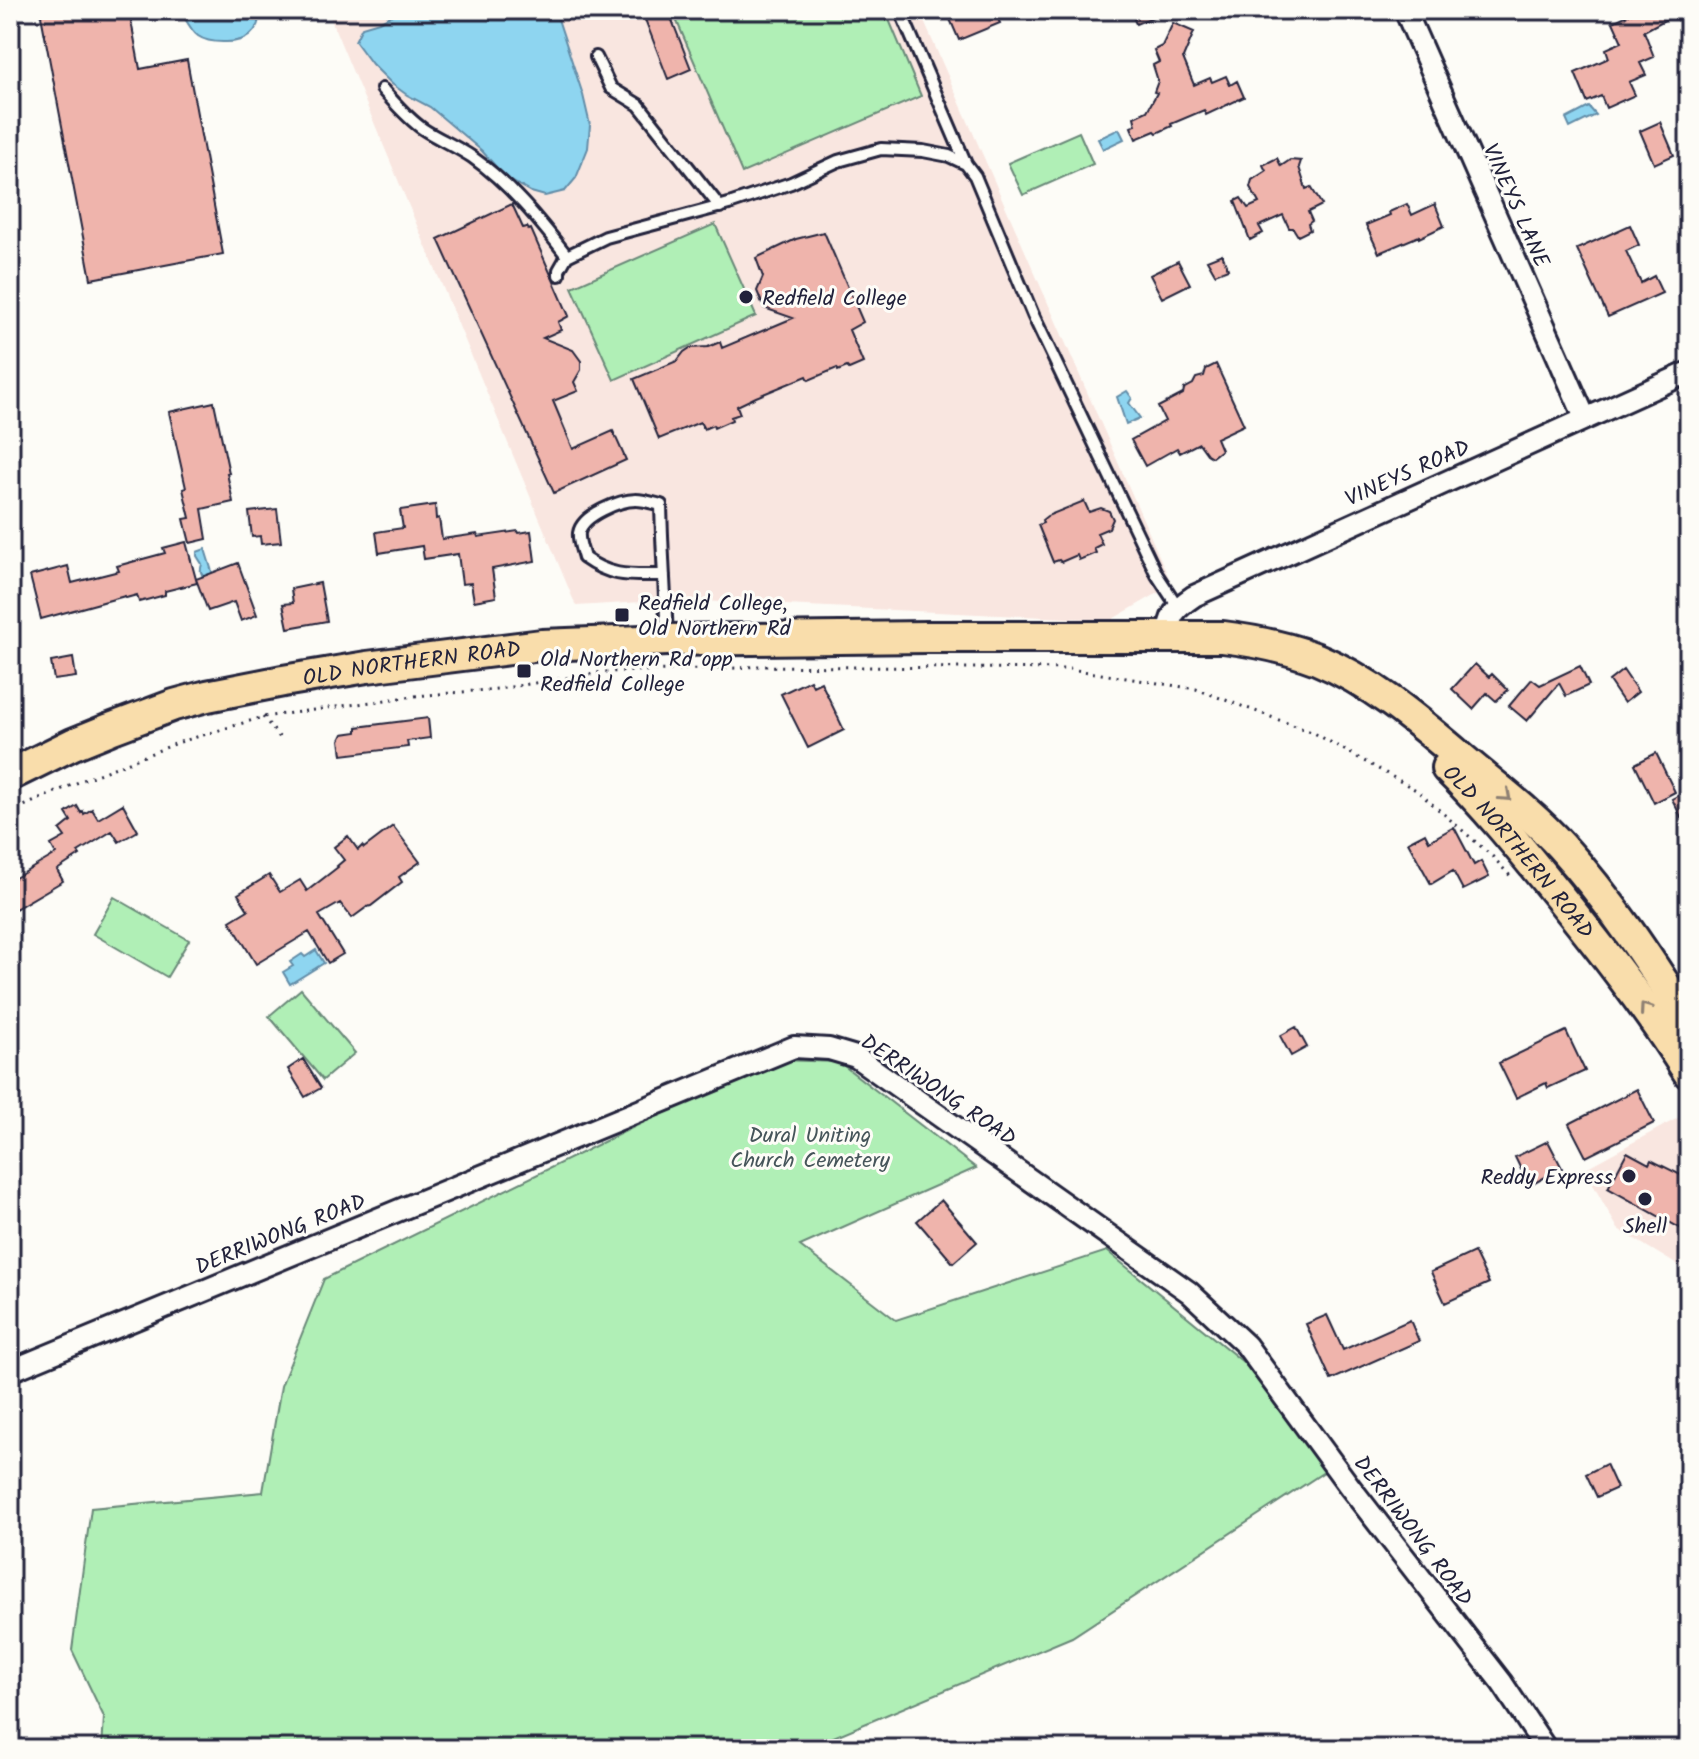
<svg xmlns="http://www.w3.org/2000/svg" width="1699" height="1759" font-family="Kalam,sans-serif">
	<rect width="100%" height="100%" fill="#fdfcf7"/>
	<filter id="ink" filterUnits="userSpaceOnUse"><feTurbulence type="fractalNoise" baseFrequency=".0125" numOctaves="2"/><feDisplacementMap in="SourceGraphic" scale="16" xChannelSelector="R" yChannelSelector="G"/><feConvolveMatrix kernelMatrix="1 2 1 2 8 2 1 2 1" color-interpolation-filters="sRGB"/></filter>
	<g filter="url(#ink)">
		<path fill="#f9e6e0" d="M327 10H919L1172 585 1111 620 677 600 576 606Z
			M1689 1112V1266L1684 1269 1618 1229 1584 1169Z"/>
		<path fill="#b0efb6" stroke="#698878" stroke-width="2" d="M672 10H885L921 96 742 173Z
			M1079 132 1093 164 1023 195 1008 163Z
			M715 224 756 316 614 380 572 287Z
			M114 897 189 940 167 977 93 934Z
			M301 989 355 1053 323 1080 269 1016Z
			M780 1060 839 1062 976 1168 800 1246 896 1320 1107 1251 1243 1362 1327 1470 1072 1637 805 1749H102L104 1717 72 1650 91 1508 263 1492 281 1386 324 1279 642 1123Z"/>
		<path fill="#8ed5f0" stroke="#638da8" stroke-width="2" d="M180 10H260C260 34 245 43 223 42 215 42 205 41 198 36 191 31 185 18 180 10Z
			M401 10H555L583 95 590 125 588 148 576 178 565 191 545 196 531 192 506 178 482 151 430 107 407 95 392 84 372 64 355 41 362 27 379 22Z
			M1589 107 1596 115 1570 128 1566 119Z
			M1119 129 1124 139 1103 149 1098 139Z
			M1127 391 1132 398 1129 403 1140 418 1126 424 1117 397Z
			M205 549 213 575 205 578C200 574 200 570 202 564L197 556V552Z
			M316 950 324 963 290 984 283 972 293 966 290 962 302 954 305 957Z"/>
		<path fill="#efb4ac" stroke="#22223b" stroke-width="2" d="M40 10H129L140 69 187 60 223 254 91 279Z
			M652 10H668L691 69 668 79 643 14Z
			M946 10H994L1000 23 959 40Z
			M1130 10H1170L1136 24Z
			M1638 10H1683L1644 31 1654 57 1640 63 1646 75 1629 82 1635 95 1606 108 1601 96 1587 102 1575 73 1609 58 1606 49 1622 42 1613 22Z
			M1173 23 1194 32 1183 58 1194 85 1210 78 1212 82 1226 76 1230 85 1237 81 1244 97 1206 115 1204 110 1171 124 1172 126 1157 133 1155 131 1136 139 1131 127 1136 125 1134 117 1147 111 1157 93 1154 92 1158 81 1153 65 1159 62 1154 50 1162 46Z
			M1660 122 1674 155 1654 164 1640 131Z
			M1277 158 1281 166 1290 160 1301 161 1299 167 1306 189 1311 187 1322 205 1308 212 1312 221 1308 224 1310 230 1298 236 1293 228H1289L1283 215 1259 226 1263 233 1250 240 1235 201 1241 198 1248 208 1259 203 1250 187 1252 180 1266 171 1263 165Z
			M512 204 523 228 527 227 529 230 531 229 569 316 558 322 561 330 543 338 573 350 581 361V370L574 382 578 391 553 401 573 449 613 431 626 460 554 493 438 239Z
			M1407 204 1412 215 1435 204 1444 226 1419 238V236L1379 253 1366 225 1390 215 1389 212Z
			M1630 225 1639 245 1626 251 1641 283 1654 276 1662 293 1608 317 1577 249Z
			M824 232 863 322 849 330 863 363 849 369 847 367 838 371 837 368 809 380 807 376 756 397 737 406 740 414 731 417 732 420 714 428 713 425 704 429 700 422 659 439 634 379 677 361 684 352 690 348 708 347 720 342 722 348 793 318 764 308 757 291 763 277 756 258 796 239Z
			M1222 254 1228 269 1215 274 1207 260Z
			M1178 261 1190 284 1162 298 1150 275Z
			M1216 364 1244 425 1216 438 1221 450 1212 457 1207 454 1199 443 1180 453 1177 448 1145 466 1131 440 1165 421 1158 407 1183 394 1184 389 1193 384 1196 378 1204 376 1206 369Z
			M214 402 229 473H227L233 502 202 509 207 539 190 543 184 519 190 518 183 489 186 488 169 412Z
			M1084 501 1089 512 1101 508 1109 511 1113 519 1109 528 1097 533 1102 544 1094 548 1096 553 1079 560 1077 555 1061 562 1059 560 1053 562 1038 525 1043 523 1042 520 1047 516Z
			M435 505 436 519 439 518 442 539 477 534 478 537 518 531 519 533 531 531 535 561 492 569 496 597 474 601 471 583 462 584 458 554 424 559 422 546 379 553 376 532 403 528 400 510Z
			M277 509 281 542 261 544 260 536 252 537 249 512Z
			M186 542 197 583 165 591V595L139 602 137 595 126 598 125 596 41 619 30 576 68 566 72 583 119 571 117 566 165 553 163 548Z
			M238 563 257 615 241 621 234 602 208 611 196 579Z
			M320 583 327 621 288 628 283 604 293 603 291 589Z
			M73 658 76 677 54 680 51 662Z
			M1475 664 1489 677 1492 674 1508 690 1496 701 1487 693 1473 709 1452 689Z
			M1580 666 1589 685 1566 696 1559 683 1527 721 1509 706 1532 679 1540 685Z
			M1623 670 1638 692 1624 703 1609 681Z
			M810 680 813 686 821 682 844 730 808 748 781 694Z
			M428 718 430 738 407 741 408 747 342 755 340 740 343 734 357 732V727Z
			M1656 753 1675 792 1654 803 1635 764Z
			M1689 790V833L1672 799Z
			M123 804 138 831 119 842 112 831 78 852 80 855 57 870 63 881 15 909 10 900V881L56 854 51 845 65 837 60 830 71 821 66 813 77 806 81 813 83 811 84 814 92 809 98 819Z
			M393 826 420 862 399 877 402 882 371 906 367 907 352 918 340 903 319 915 343 954 328 963 309 932 256 964 230 921 248 910 238 894 269 875 280 892 300 880 307 891 338 867 337 866 344 860 334 847 348 836 358 850 362 846 364 848Z
			M1454 827 1474 865 1481 861 1489 877 1463 890 1453 871 1431 884 1408 842 1425 833 1429 841Z
			M1296 1027 1307 1047 1291 1056 1280 1036Z
			M1566 1031 1585 1071 1548 1088 1546 1083 1516 1098 1499 1063Z
			M303 1059 321 1088 305 1097 288 1069Z
			M1637 1089 1654 1123 1586 1157 1569 1124Z
			M1548 1141 1562 1168 1529 1186 1515 1157Z
			M1627 1152 1649 1164 1651 1160 1689 1179V1233L1608 1188Z
			M941 1200 977 1242 953 1263 917 1221Z
			M1474 1252 1489 1283 1445 1303 1431 1272Z
			M1327 1315 1343 1350 1410 1320 1419 1341 1331 1380 1306 1324Z
			M1606 1464 1617 1488 1597 1497 1586 1474Z"/>
		<g fill="none" stroke-linecap="round" stroke-linejoin="round">
			<defs>
				<path id="service" d="M900 10 966 164
					M596 57 611 88 639 105 720 207
					M382 89C395 103 407 118 423 129 438 139 456 146 472 157 509 183 540 221 567 256
					M559 275V270L567 256 606 237 729 204 791 183 838 161 881 149 923 151 949 156 966 164 975 176 1033 315 1157 575 1178 607
					M664 575C631 575 612 578 584 558 582 550 578 541 579 533 582 515 620 500 636 500 644 500 653 503 661 505 662 549 665 593 667 637"/>
				<path id="minor" d="M1405 10 1585 418
					M1168 638C1169 614 1175 609 1194 596L1689 372
					M10 1371 794 1047 829 1049 856 1057 1189 1292 1246 1345 1350 1487 1502 1683 1546 1749"/>
				<g id="primary">
					<path id="s1" d="M1447 768C1485 805 1519 847 1553 889 1601 948 1648 1008 1689 1073"/>
					<path id="s2" d="M10 775 73 744 110 729 174 705 207 696 283 681 367 667 542 645 667 640 927 637H1223C1255 641 1286 647 1317 659 1373 682 1420 723 1466 762 1498 789 1533 815 1561 846 1610 900 1650 961 1689 1023"/>
				</g>
			</defs>
			<use href="#service" stroke="#22223b" stroke-width="16"/>
			<use href="#minor" stroke="#22223b" stroke-width="26"/>
			<use href="#primary" stroke="#22223b" stroke-width="36"/>
			<path stroke="#22223b" stroke-width="3" stroke-dasharray="2 6" stroke-linecap="butt" d="M263 717 281 739
				M10 812 83 780 180 742 263 717 415 696 498 689 603 672 739 668 757 666 1070 669 1196 689 1314 733 1416 790 1493 857 1512 878
				M1681 1094 1689 1109"/>
			<use href="#service" stroke="#fdfcf7" stroke-width="10"/>
			<use href="#minor" stroke="#fdfcf7" stroke-width="20"/>
			<use href="#primary" stroke="#f9ddab" stroke-width="30"/>
		</g>
		<defs><path id="oneway-chevron" d="M-2-3.5L2.5 0L-2 3.5" fill="none" stroke-width="1.6" stroke-linecap="round" stroke-linejoin="round" transform="scale(2)"/></defs>
		<g stroke="#8e8073">
			<use href="#oneway-chevron" transform="translate(1506 796) rotate(42)"/>
			<use href="#oneway-chevron" transform="translate(1645 1008) rotate(-125)"/>
		</g>
	</g>
	<g fill="#22223b" stroke="#fdfcf7" stroke-width="3">
		<circle cx="746" cy="297" r="8"/>
		<rect x="614" y="607" width="16" height="16" rx="4"/>
		<rect x="516" y="663" width="16" height="16" rx="4"/>
		<circle cx="1629" cy="1176" r="8"/>
		<circle cx="1645" cy="1199" r="8"/>
	</g>
	<g text-anchor="middle" stroke-width="6" stroke-linejoin="round" paint-order="stroke">
		<g font-size="22" fill="#22223b" stroke="#fdfcf7">
			<text transform="translate(1517 205) rotate(66)" y="8">VINEYS LANE</text>
			<text transform="translate(1407 472) rotate(-24)" y="8">VINEYS ROAD</text>
			<text dy="8" stroke="none"><textPath href="#s2" startOffset="420">OLD NORTHERN ROAD</textPath></text>
			<text dy="8" stroke="none"><textPath href="#s1" startOffset="110">OLD NORTHERN ROAD</textPath></text>
			<text transform="translate(939 1089) rotate(34)" y="8">DERRIWONG ROAD</text>
			<text transform="translate(280 1233) rotate(-22)" y="8">DERRIWONG ROAD</text>
			<text transform="translate(1414 1530) rotate(53)" y="8">DERRIWONG ROAD</text>
		</g>
		<g font-size="22" fill="#22223b" stroke="#fdfcf7" text-anchor="start">
			<text x="762" y="305">Redfield College</text>
			<text x="638" y="610">Redfield College,<tspan x="638" dy="25">Old Northern Rd</tspan></text>
			<text x="540" y="666">Old Northern Rd opp<tspan x="540" dy="25">Redfield College</tspan></text>
			<text x="1613" y="1184" text-anchor="end">Reddy Express</text>
			<text x="1645" y="1233" text-anchor="middle">Shell</text>
		</g>
		<g font-size="22" fill="#46555a" stroke="#fdfcf7">
			<text x="810" y="1142">Dural Uniting<tspan x="810" dy="25">Church Cemetery</tspan></text>
		</g>
	</g>
	<rect width="1699" height="1759" fill="none" stroke="#fdfcf7" stroke-width="40"/>
	<rect x="20" y="20" width="1659" height="1719" fill="none" stroke="#22223b" stroke-width="3" filter="url(#ink)"/>
</svg>
